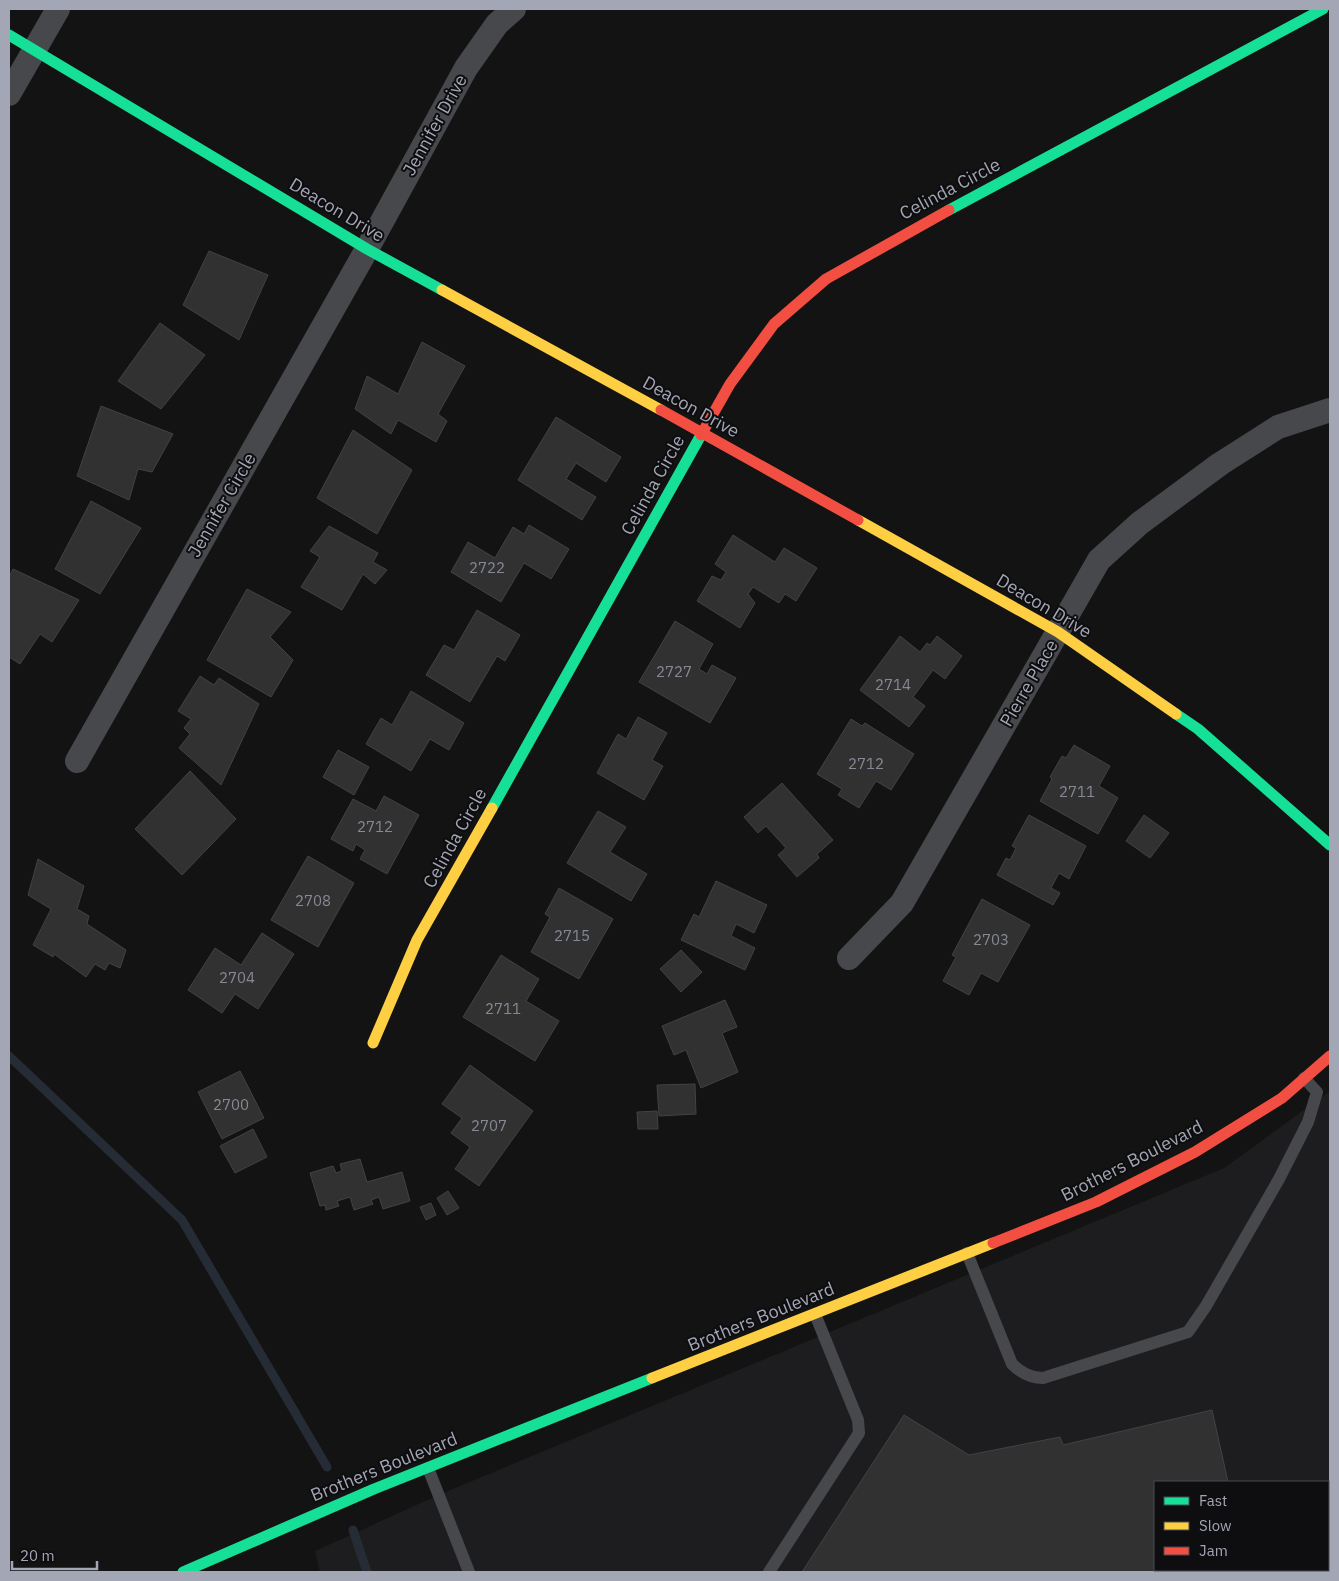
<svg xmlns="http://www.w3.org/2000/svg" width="1339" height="1581" font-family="'IBM Plex Sans',sans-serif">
	<rect width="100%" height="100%" fill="#131313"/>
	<path fill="#1d1d1f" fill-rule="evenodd" d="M1330 1091V1572H320L315 1551 436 1496 1224 1168ZM1155 1482H1328V1570H1155Z"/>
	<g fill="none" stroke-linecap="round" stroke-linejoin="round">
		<path stroke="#262c35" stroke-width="9" d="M9 1056 182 1220 327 1467
			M353 1530 367 1572"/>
	</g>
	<path fill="#313132" stroke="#424247" d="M209 251 268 275 239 340 183 305Z
		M160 323 205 355 161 409 118 381Z
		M422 342 465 366 438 414 447 421 436 442 398 420 391 434 355 409 367 376 398 394Z
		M101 406 173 434 152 472 138 469 129 500 77 476Z
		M556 417 621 457 606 482 576 463 566 479 596 497 582 520 518 480Z
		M353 430 412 470 377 534 317 498Z
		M91 501 141 528 100 594 55 569Z
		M529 525 569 549 551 579 524 563 501 602 451 572 468 542 495 558 513 527 524 534Z
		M329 526 378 553 373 562 387 570 375 584 363 574 342 610 301 587 320 557 310 551Z
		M733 535 775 562 784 548 817 568 796 601 785 594 779 603 753 587 748 594 755 603 740 628 697 601 712 576 721 580 726 572 715 564Z
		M13 569 79 600 52 642 40 634 20 664 9 657V577Z
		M247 589 291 612 270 637 293 660 271 697 207 660Z
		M477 610 520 635 505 661 497 656 470 702 426 675 444 645 454 650Z
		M675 621 713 644 699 669 707 674 712 665 736 678 710 723 639 682Z
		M900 636 920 652 927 643 930 645 937 636 962 656 945 679 933 670 913 697 925 706 909 727 860 690Z
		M200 676 214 685 219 678 259 704 221 785 179 748 190 734 184 728 191 719 178 711Z
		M411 691 464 723 449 750 430 739 411 771 366 744 381 718 392 725Z
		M638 717 667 733 652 760 663 766 644 800 597 773 618 734 626 739Z
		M851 719 862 726 865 723 914 754 891 790 876 781 859 808 838 795 842 789 817 774Z
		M1074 745 1110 766 1099 786 1118 798 1098 834 1040 801 1052 779 1050 777 1062 756 1066 758Z
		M338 750 369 767 354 795 323 777Z
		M190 771 236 819 182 875 135 829Z
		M782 783 833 840 817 854 819 858 797 877 778 855 786 848 766 826 758 833 744 817Z
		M384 796 419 815 387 874 360 859 365 850 356 844 353 851 331 839 353 799 376 811Z
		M598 811 626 827 610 852 647 874 631 901 567 863Z
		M1029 815 1086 846 1069 879 1059 873 1051 888 1060 893 1053 905 997 875 1006 858 1010 860 1016 848 1012 846Z
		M1144 815 1169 833 1150 858 1126 841Z
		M308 856 354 883 318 947 271 920Z
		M38 859 84 886 77 909 89 916 87 924 126 950 120 968 109 963 105 970 95 964 86 977 54 954 53 957 33 945 51 909 28 895Z
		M716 881 767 905 754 933 736 924 731 936 755 948 745 970 681 940 694 914 699 917Z
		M559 888 613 919 579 979 531 952 550 917 545 914Z
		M982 899 1030 925 998 982 981 973 969 995 943 981 956 957 952 955Z
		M262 933 294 954 258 1009 235 994 222 1013 188 990 215 948 241 965Z
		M681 950 702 972 681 992 660 969Z
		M501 955 539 979 526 1001 559 1021 535 1061 463 1017Z
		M725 1000 737 1027 722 1033 738 1072 701 1088 686 1050 674 1055 662 1026Z
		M470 1065 533 1111 479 1186 455 1169 470 1147 451 1133 462 1118 442 1104Z
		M240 1071 264 1118 222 1139 198 1092Z
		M695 1084 696 1114 659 1116 657 1085Z
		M657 1111 658 1129H638L637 1112Z
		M253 1129 267 1157 235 1173 220 1146Z
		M360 1159 367 1182 402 1172 410 1201 383 1209 379 1197 371 1200 373 1204 354 1210 350 1197 337 1201 339 1206 326 1210 325 1205 320 1206 310 1173 333 1166 336 1173 342 1171 340 1164Z
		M448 1191 459 1208 447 1215 437 1198Z
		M431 1203 436 1215 426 1220 420 1207Z
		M1212 1410 1228 1482H1155V1570H1181L1170 1572H802L904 1415 969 1455 1060 1437 1063 1445Z"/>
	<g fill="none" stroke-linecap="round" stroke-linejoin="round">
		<path stroke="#47484c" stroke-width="12" d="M967 1253 1012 1364C1021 1373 1031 1378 1043 1378L1188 1332 1206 1306 1279 1179 1308 1122 1317 1092 1304 1078
			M428 1468 469 1572
			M769 1572 859 1433 858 1420 815 1314"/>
		<path stroke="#47484c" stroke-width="24" d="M9 94 58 9
			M77 761 367 249 466 68 497 24 514 9
			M849 958 902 903 1099 560 1140 523 1220 464 1278 427 1330 410"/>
		<path stroke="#16e098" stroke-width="11" d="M9 35 367 249 442 290
			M949 210 1323 9
			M1176 714 1198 729 1330 845
			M492 808 701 435
			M183 1572 374 1489 652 1378"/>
		<path stroke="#ffcf43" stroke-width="11" d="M442 290 661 410
			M858 520 1058 632 1176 714
			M373 1043 417 940 492 808
			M652 1378 993 1243"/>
		<path stroke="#f24e42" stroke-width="11" d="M661 410 858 520
			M701 435 730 384 774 324 826 279 949 210
			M993 1243 1096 1202 1195 1152 1282 1098 1330 1056"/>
	</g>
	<g text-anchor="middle" stroke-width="4" stroke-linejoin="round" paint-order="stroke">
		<g font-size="15" fill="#868994">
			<text x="487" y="573">2722</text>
			<text x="674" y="677">2727</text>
			<text x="893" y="690">2714</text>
			<text x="866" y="769">2712</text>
			<text x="1077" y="797">2711</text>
			<text x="375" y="832">2712</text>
			<text x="313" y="906">2708</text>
			<text x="572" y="941">2715</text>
			<text x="991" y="945">2703</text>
			<text x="237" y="983">2704</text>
			<text x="503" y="1014">2711</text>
			<text x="231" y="1110">2700</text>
			<text x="489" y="1131">2707</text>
		</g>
		<g font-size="18" fill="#a3a6b5" stroke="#0e0d0f">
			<text transform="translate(435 125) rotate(-61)" y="6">Jennifer Drive</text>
			<text transform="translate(950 189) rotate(-28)" y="6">Celinda Circle</text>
			<text transform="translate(337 210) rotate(31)" y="6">Deacon Drive</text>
			<text transform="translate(691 407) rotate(29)" y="6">Deacon Drive</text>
			<text transform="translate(653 485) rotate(-61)" y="6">Celinda Circle</text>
			<text transform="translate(222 505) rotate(-60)" y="6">Jennifer Circle</text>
			<text transform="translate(1044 606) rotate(31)" y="6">Deacon Drive</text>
			<text transform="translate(1029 683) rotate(-60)" y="6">Pierre Place</text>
			<text transform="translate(455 838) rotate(-61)" y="6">Celinda Circle</text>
			<text transform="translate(1132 1161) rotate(-27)" y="6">Brothers Boulevard</text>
			<text transform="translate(761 1317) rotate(-22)" y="6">Brothers Boulevard</text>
			<text transform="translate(384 1467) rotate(-22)" y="6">Brothers Boulevard</text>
		</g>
	</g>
	<rect width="1339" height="1581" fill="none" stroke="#a3a6b5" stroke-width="20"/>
	<rect x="1154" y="1481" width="175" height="90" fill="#0e0d0f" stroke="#4a4a51"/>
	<rect x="1164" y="1497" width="25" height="8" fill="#16e098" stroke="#4a4a51"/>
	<text x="1199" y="1506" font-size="15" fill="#a3a6b5">Fast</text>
	<rect x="1164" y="1522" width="25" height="8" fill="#ffcf43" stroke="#4a4a51"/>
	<text x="1199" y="1531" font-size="15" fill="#a3a6b5">Slow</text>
	<rect x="1164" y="1547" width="25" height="8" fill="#f24e42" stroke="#4a4a51"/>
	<text x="1199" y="1556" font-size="15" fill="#a3a6b5">Jam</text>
	<path d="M12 1561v8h85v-8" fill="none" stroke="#a3a6b5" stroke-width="2.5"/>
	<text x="20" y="1561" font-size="15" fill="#a3a6b5" stroke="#0e0d0f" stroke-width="4" paint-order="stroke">20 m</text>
</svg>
